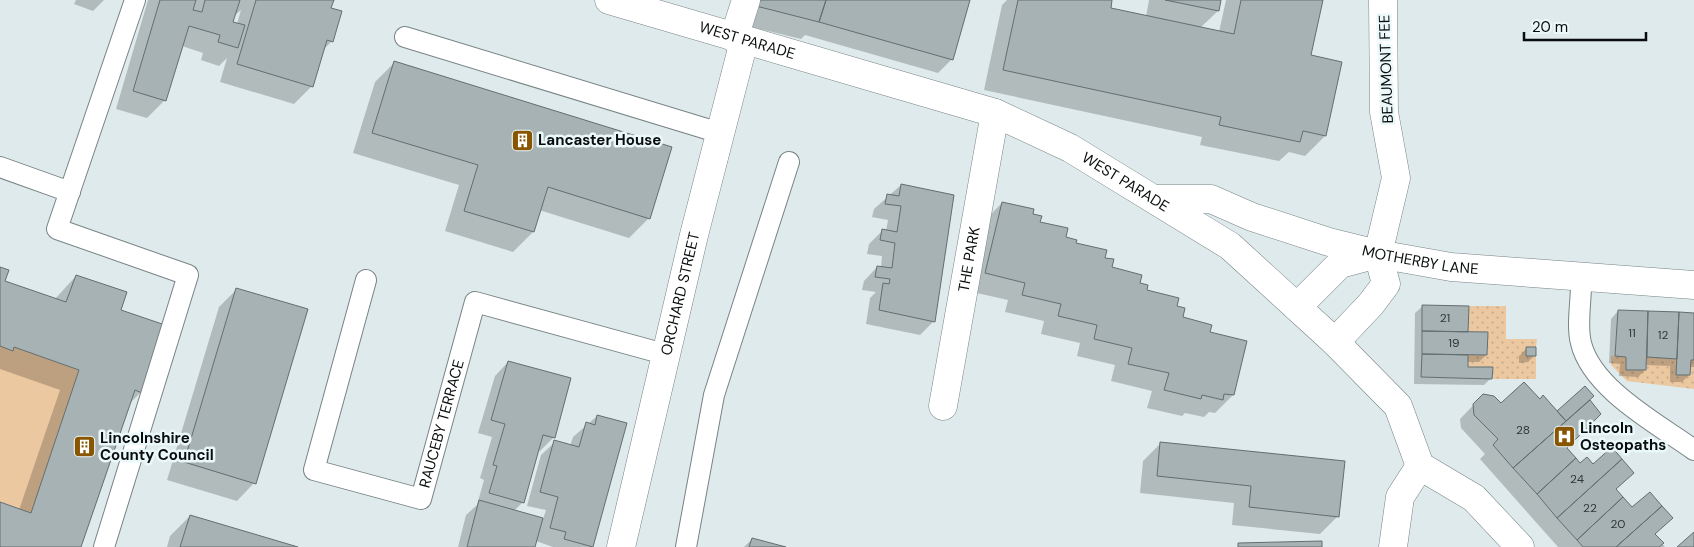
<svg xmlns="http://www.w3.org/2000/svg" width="1694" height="547" font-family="'DM Sans',sans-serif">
	<defs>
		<pattern id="garden-dots" width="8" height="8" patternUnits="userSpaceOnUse" patternTransform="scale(1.25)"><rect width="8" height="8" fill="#ecc8a1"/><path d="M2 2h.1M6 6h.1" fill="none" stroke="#c9ab89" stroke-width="1.8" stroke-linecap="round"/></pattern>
	</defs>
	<rect width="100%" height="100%" fill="#deeaec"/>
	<path fill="#ecc8a1" d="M0 346 13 351 14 347 79 370 31 513 0 502Z"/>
	<path fill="url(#garden-dots)" d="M1469 306H1506V339H1537L1536 347H1526V356H1536V379H1492L1493 367H1468V355H1487L1488 332H1468Z
		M1611 356 1626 357V370H1646L1647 357 1677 359V375H1690L1691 360H1694V389L1627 381 1611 365Z"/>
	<path fill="#0003" fill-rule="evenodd" d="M76 0H104L93 11 74 4Z
		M148 0H333L330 9 332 41 323 50 312 86 294 104 220 82 227 58 219 66 201 60 203 53 182 46 165 100 147 118 116 109ZM241 10 237 24 232 23 234 16Z
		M746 0H969L952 59 938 73 805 35 801 39 739 24Z
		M1007 0H1111L1109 9 1146 17 1149 0H1220L1218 11 1200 28 1219 32 1226 0H1321L1309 56 1325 136 1305 156 1289 152 1279 161 1200 145 1202 137 984 90 1002 5Z
		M395 62 649 218 629 238 539 210 533 232 513 252 445 231 459 185 353 153 375 82Z
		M901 185 934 321 920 335 866 324 870 298 876 292 862 290 864 281 877 267 881 268 882 256 867 254 869 244 882 231H886L888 220 872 217 874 209Z
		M1002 203 1031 215 1039 223 1074 244 1104 259 1111 268 1176 307 1181 318 1209 333 1233 395 1215 413 1209 412 1204 417 1185 413 1182 416 1147 408 1152 391 1111 381 1115 365 1077 356 1080 343 1041 334 1044 321 1005 312 1008 300 968 291 984 221Z
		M0 268 4 282 55 299 76 276 120 310 141 392 129 404 80 547H0V504L19 510 60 390 0 369Z
		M237 289 254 483 237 501 167 480 219 307Z
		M1423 306 1467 333 1486 355 1479 362H1467V368L1491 378 1484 385 1414 384 1415 313Z
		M1618 311 1694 315V367H1689V375L1682 382H1670V366L1645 365V370L1638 377 1619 376 1620 364 1609 363 1611 319Z
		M1527 348 1535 355 1528 362 1519 363V356Z
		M508 362 554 437 540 451 538 450 523 502 514 511 543 519 546 510 527 506 541 455 555 442 570 446 573 437 597 416 593 547H553L536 541 534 547H458L466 515 477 505 484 480 480 478 492 437 478 433 495 376Z
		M1483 395 1501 405 1539 400 1557 413 1588 400 1600 414 1565 448 1580 464 1632 473 1615 490 1665 547H1558L1480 459 1485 454 1461 428 1460 419Z
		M1161 443 1338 516 1320 534 1232 525 1234 503 1140 493 1143 461Z
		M190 516 293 547H167L170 536Z
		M752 539 781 547H744Z"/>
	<path fill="#a6b2b4" stroke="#636e70" d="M160 0H196L193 10 202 12 205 0H240L233 22 245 25 238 48 218 42 220 35 189 26 166 101 133 91Z
		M256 0H334L331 8 342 11 333 42 327 40 313 87 237 64Z
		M758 0H826L819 22 756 6Z
		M826 0H970L953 60 819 22Z
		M1018 0H1112L1111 8 1234 34 1241 0H1323L1311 55 1342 62 1326 136 1303 131 1300 142 1219 125 1221 117 1003 70Z
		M1165 0H1221L1219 11Z
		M394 61 672 147 650 219 548 187 534 232 464 211 478 165 372 133Z
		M901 184 954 195 935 322 879 310 883 283 889 284 890 279 875 277 877 266 892 268 895 243 880 240 882 229 897 232 901 206 885 204 887 194 899 196Z
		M1002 202 1034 209 1033 214 1042 216 1040 222 1068 228 1066 237 1077 240 1076 243 1107 250 1105 258 1114 259 1112 267 1142 275 1140 283 1148 285 1147 290 1179 298 1177 306 1185 308 1183 317 1212 325 1210 332 1247 341 1234 395 1224 394 1223 400 1202 395 1201 399 1164 390 1169 373 1128 364 1132 348 1094 339 1097 325 1058 316 1061 304 1022 295 1025 283 985 273Z
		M0 267 9 270 5 281 66 302 76 275 127 292 121 310 165 325 142 393 135 390 81 547H0V502L31 513 79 370 14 347 13 351 0 346Z
		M236 288 308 309 256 484 184 462Z
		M1422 305 1469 306 1468 332 1422 331Z
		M1618 310 1648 311 1646 370H1626V357L1615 356Z
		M1648 311 1679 312 1677 359 1647 357Z
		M1679 312 1694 313V360H1691L1690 375H1676Z
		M1422 331 1488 332 1487 355 1422 354Z
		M1526 347H1536V356H1526Z
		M1422 354 1468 355V367H1493L1492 379 1421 377Z
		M508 361 571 378 555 438 543 435 524 503 489 493 497 466 493 465 505 424 491 420Z
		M1524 382 1540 399 1543 395 1566 421 1513 468 1493 445 1498 439 1474 415 1473 404 1483 394 1494 396 1501 403Z
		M1585 386 1594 396 1566 421 1557 411Z
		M1590 400 1601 414 1567 448 1576 458 1537 494 1513 468Z
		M597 415 627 423 593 547 564 539 566 532 550 528 558 497 540 492 554 440 579 447 586 422 595 425Z
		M1160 442 1345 461 1339 517 1249 507 1251 486 1157 476Z
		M1612 447 1622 459 1557 518 1537 494 1576 458 1580 463 1587 457 1593 464Z
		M1622 459 1634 473 1616 489 1623 497 1577 540 1557 518Z
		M1650 492 1662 506 1616 547H1583L1577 540 1623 497 1632 507Z
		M479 500 543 518 535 547H467Z
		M1662 506 1673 518 1655 534 1664 543 1659 547H1616Z
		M190 515 298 547H180Z
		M1694 532V547H1677Z
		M752 538 786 547H749Z
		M1322 541V547H1238V543Z"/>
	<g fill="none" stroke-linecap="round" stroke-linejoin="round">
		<defs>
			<g id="lane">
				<path d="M405 37 720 133"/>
				<path d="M0 167 70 192"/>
				<path d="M1581 278C1582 298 1576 324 1581 343 1592 389 1658 424 1694 450"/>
				<path id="s1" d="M366 280 314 470 421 499 475 302 668 355"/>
				<path d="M104 547 188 275 57 229 135 0"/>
				<path d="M686 547 714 395 789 162"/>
			</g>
			<g id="street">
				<path d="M734 38 746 0"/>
				<path id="s2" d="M1154 199H1211L1252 217 1329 242 1378 254 1451 267 1694 285"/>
				<path d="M1297 307 1340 264 1374 255"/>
				<path d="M1335 342 1371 304 1386 284 1378 254 1396 178 1384 112 1383 0"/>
				<path id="s3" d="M943 406 995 113"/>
				<path id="s4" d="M621 547 694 235 744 41"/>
			</g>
			<g id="secondary">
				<path id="s5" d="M609 0 995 113 1070 148 1230 246 1335 342 1398 406 1420 466 1474 498 1520 547"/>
				<path d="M1393 547 1400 497 1420 466"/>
			</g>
		</defs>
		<use href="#lane" stroke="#788385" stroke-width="22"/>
		<use href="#street" stroke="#788385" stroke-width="29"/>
		<use href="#secondary" stroke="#788385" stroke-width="29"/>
		<use href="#lane" stroke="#fff" stroke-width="20"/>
		<use href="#street" stroke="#fff" stroke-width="28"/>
		<use href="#secondary" stroke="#fff" stroke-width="28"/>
	</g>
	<defs>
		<symbol id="building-square" viewBox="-11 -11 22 22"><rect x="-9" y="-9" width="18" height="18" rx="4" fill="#895501" stroke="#ebf8fa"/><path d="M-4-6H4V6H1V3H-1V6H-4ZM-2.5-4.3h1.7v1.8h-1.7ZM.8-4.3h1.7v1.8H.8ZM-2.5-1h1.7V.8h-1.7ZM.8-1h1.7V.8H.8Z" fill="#fff"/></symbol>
		<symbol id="hospital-square" viewBox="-11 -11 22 22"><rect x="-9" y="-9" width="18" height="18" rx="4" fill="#895501" stroke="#ebf8fa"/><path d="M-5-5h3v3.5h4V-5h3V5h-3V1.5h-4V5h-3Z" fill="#fff"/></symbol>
	</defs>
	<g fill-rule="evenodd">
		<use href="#building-square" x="510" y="128" width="25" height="25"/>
		<use href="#hospital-square" x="1552" y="424" width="25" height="25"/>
		<use href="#building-square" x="72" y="434" width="25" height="25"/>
	</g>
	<g text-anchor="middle" stroke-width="5" stroke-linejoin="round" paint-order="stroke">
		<g font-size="12" fill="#303637">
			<text x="1445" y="322">21</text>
			<text x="1632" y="337">11</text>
			<text x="1663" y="339">12</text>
			<text x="1454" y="347">19</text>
			<text x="1523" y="434">28</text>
			<text x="1577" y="483">24</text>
			<text x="1590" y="512">22</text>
			<text x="1618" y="528">20</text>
		</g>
		<g font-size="15" fill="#090d0d" stroke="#ebf8fa">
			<text dy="5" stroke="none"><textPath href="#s5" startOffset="144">WEST PARADE</textPath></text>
			<text transform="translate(1386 69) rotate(-92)" y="5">BEAUMONT FEE</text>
			<text dy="5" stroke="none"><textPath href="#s5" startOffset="550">WEST PARADE</textPath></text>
			<text dy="5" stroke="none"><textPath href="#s2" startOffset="276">MOTHERBY LANE</textPath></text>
			<text dy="5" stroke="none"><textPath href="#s3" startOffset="149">THE PARK</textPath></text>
			<text dy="5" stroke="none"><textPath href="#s4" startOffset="260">ORCHARD STREET</textPath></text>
			<text dy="5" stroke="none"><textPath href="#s1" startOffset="386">RAUCEBY TERRACE</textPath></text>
		</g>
		<g font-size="15" font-weight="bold" fill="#090d0d" stroke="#ebf8fa" text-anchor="start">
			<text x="538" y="145">Lancaster House</text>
			<text x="1580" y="433">Lincoln<tspan x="1580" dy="17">Osteopaths</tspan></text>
			<text x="100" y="443">Lincolnshire<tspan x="100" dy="17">County Council</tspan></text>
		</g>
	</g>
	<path d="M1524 32v8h122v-8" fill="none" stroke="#090d0d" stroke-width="2.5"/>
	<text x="1532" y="32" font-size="15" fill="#090d0d" stroke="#ebf8fa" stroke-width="4" paint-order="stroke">20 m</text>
</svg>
